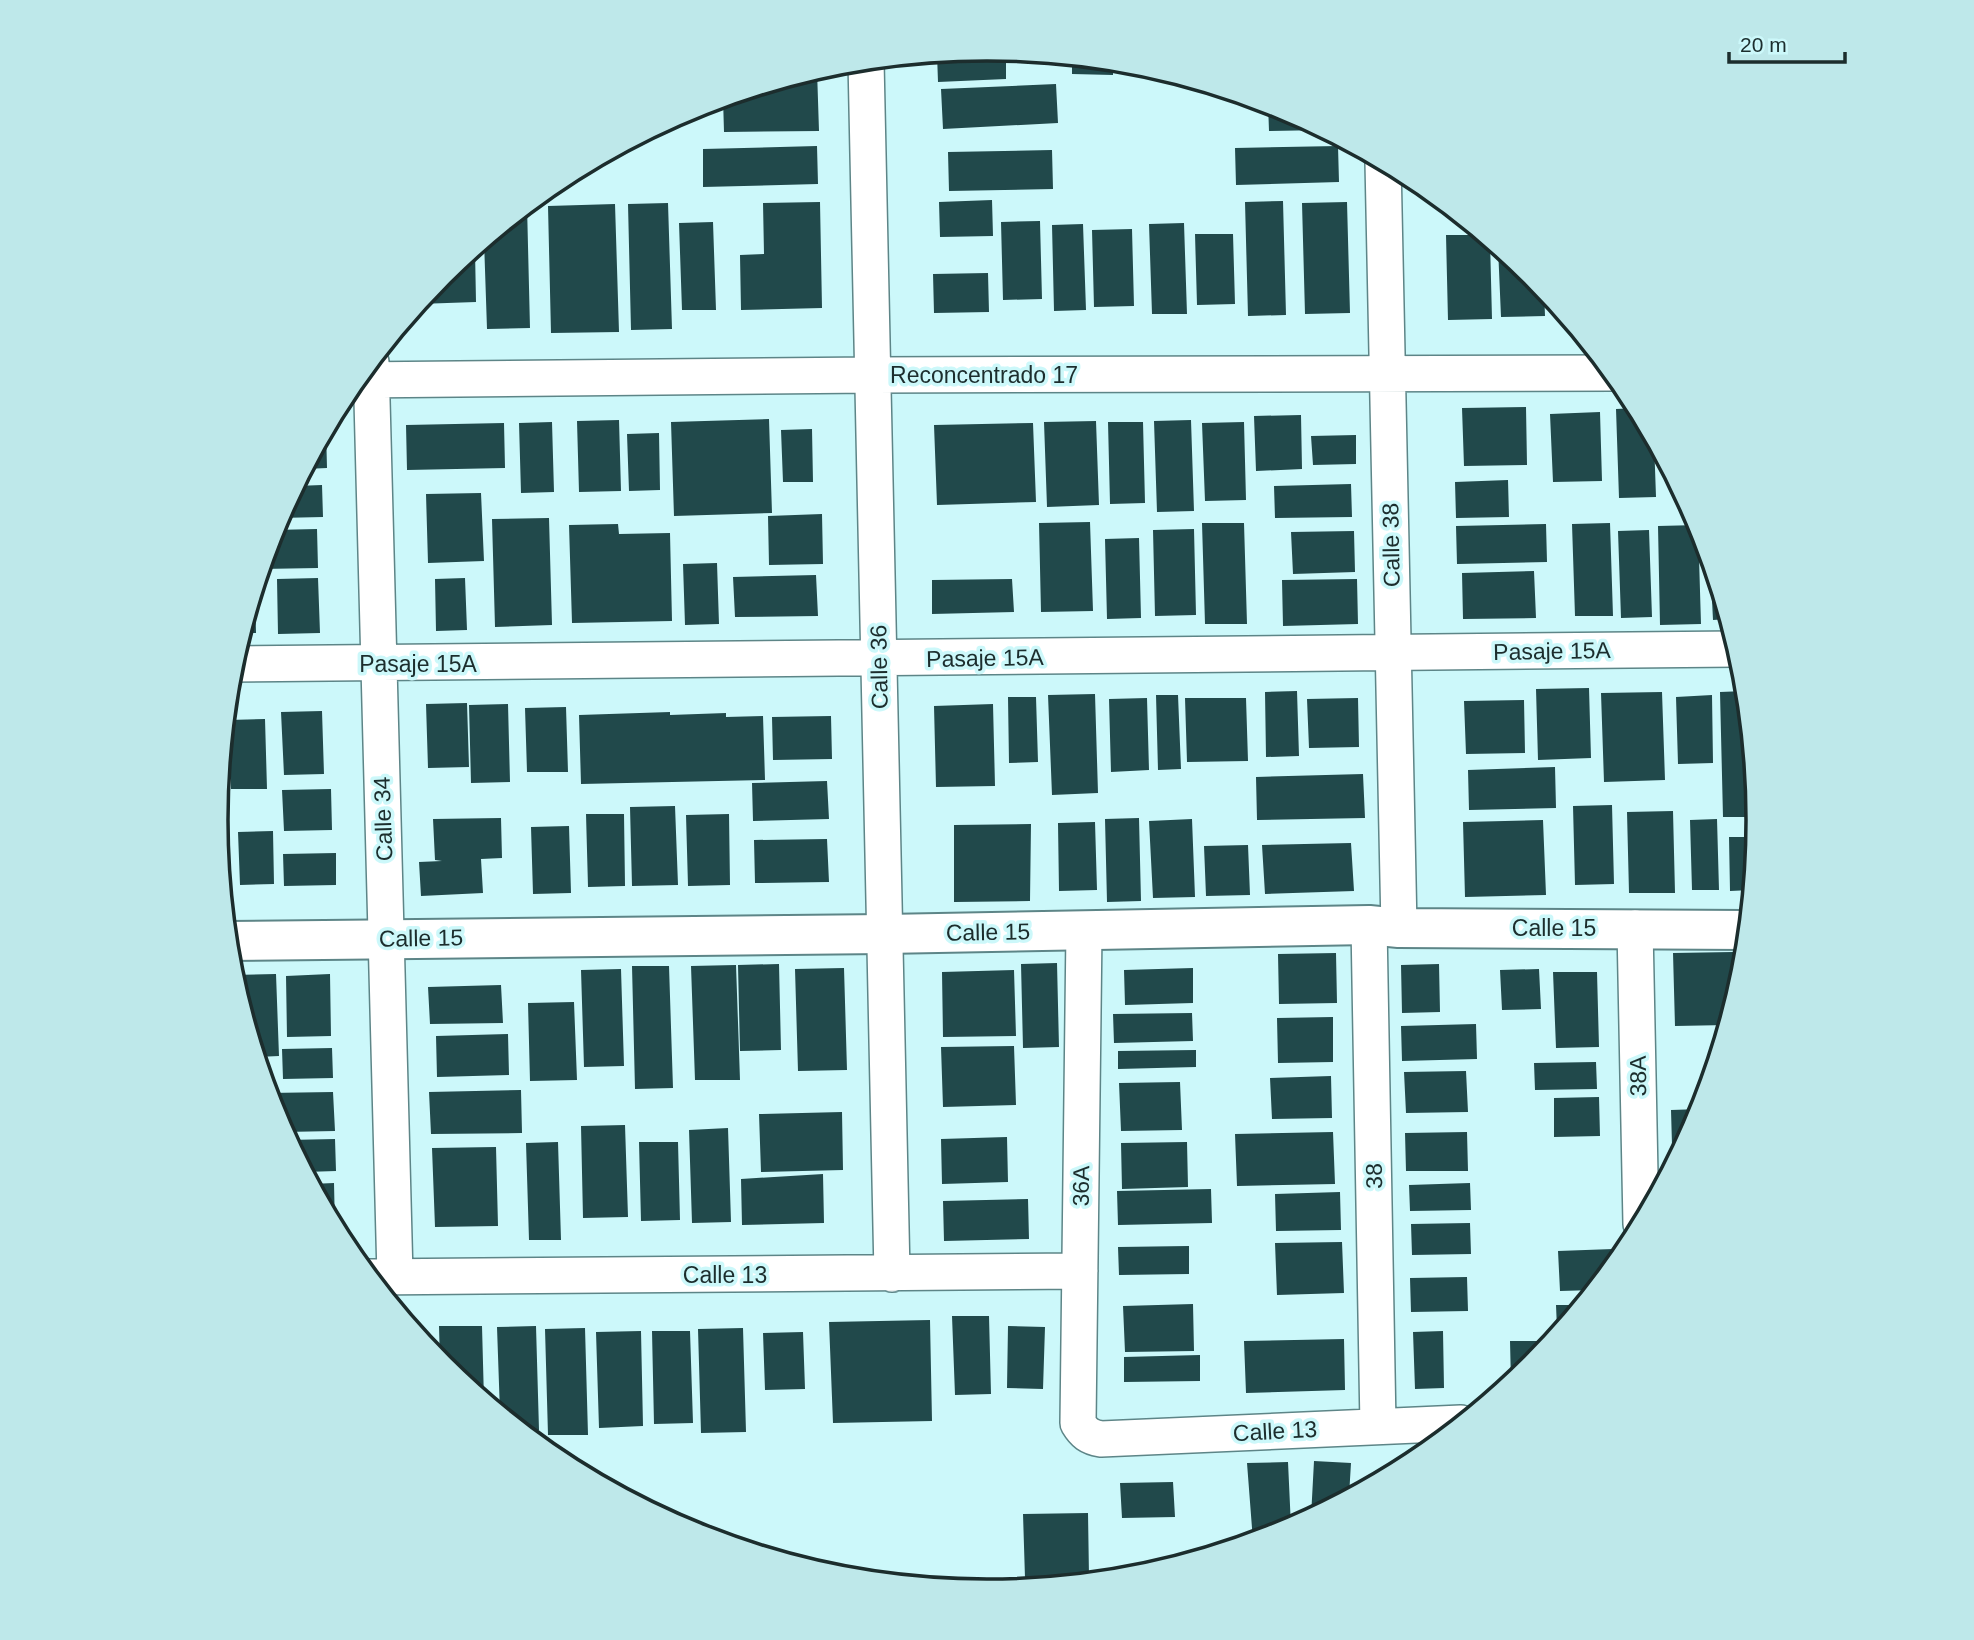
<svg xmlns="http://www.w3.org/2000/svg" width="1974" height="1640" font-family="Helvetica,sans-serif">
	<rect width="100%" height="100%" fill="#ccf8fa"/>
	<path fill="#21494b" d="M987 49 1006 51V79L938 82 937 54Z
		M1072 57 1113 61V75L1072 74Z
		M817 70 819 131 724 132 723 98Z
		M1056 84 1058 123 943 129 941 89Z
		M1268 103 1282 108 1324 130 1269 131Z
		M645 133V142H627L644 134Z
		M817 146 818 184 703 187V149Z
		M1338 146 1339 182 1236 185 1235 148Z
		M1052 150 1053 189 949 191 948 152Z
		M992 200 993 236 940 237 939 202Z
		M1283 201 1286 315 1248 316 1245 202Z
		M820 202 822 308 741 310 740 255 764 254 763 203Z
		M1347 202 1350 313 1305 314 1302 203Z
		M668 203 672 329 631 330 628 204Z
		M615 204 619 332 551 333 548 206Z
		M527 205 530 328 487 329 484 240Z
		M1040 221 1042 299 1003 300 1001 222Z
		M713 222 716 310H682L679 223Z
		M1184 223 1187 314H1152L1149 224Z
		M1083 224 1086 310 1054 311 1052 225Z
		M1132 229 1134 306 1094 307 1092 230Z
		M1195 234H1233L1235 304 1197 305Z
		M1446 235H1483L1490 240 1492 319 1448 320Z
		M1498 247 1532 275 1544 289 1545 316 1501 317Z
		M472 250H475L476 302 418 304 442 275Z
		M988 273 989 312 934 313 933 274Z
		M1559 307 1569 320H1559Z
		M1526 407 1527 465 1464 466 1462 408Z
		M1637 408 1654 440 1656 497 1619 498 1616 409Z
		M1600 412 1602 481 1553 482 1550 414Z
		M1301 415 1302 469 1256 471 1254 416Z
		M769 419 772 513 674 516 671 422Z
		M619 420 621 491 579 492 577 421Z
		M1191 420 1194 511 1157 512 1154 421Z
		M1096 421 1099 505 1047 507 1044 422Z
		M552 422 554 492 521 493 519 423Z
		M1108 422H1143L1145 503 1110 504Z
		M1244 422 1246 500 1205 501 1202 423Z
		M504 423 505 468 407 470 406 425Z
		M1033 423 1036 502 937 505 934 425Z
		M326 429 327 468 305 469Z
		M812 429 813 482H783L781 430Z
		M659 433 660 490 629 491 627 434Z
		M1356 435V464L1313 465 1311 436Z
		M1666 462 1676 481H1666Z
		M1508 480 1509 517 1456 518 1455 482Z
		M1351 484 1352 517 1275 518 1274 486Z
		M322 485 323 517 278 518 296 486Z
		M481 493 484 561 428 563 426 494Z
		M822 514 823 564 769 565 768 516Z
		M549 518 552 625 495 627 492 519Z
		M1090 522 1093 611 1041 612 1039 523Z
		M1202 523H1244L1247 624H1205Z
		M1610 523 1613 616H1575L1572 524Z
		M618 524 619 534 670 533 672 621 572 623 569 525Z
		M1546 524 1547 562 1457 564 1456 526Z
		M1698 525 1701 624 1660 625 1658 526Z
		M317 529 318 568 261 569 273 530Z
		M1194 529 1196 615 1155 616 1153 530Z
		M1649 530 1652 617 1621 618 1618 531Z
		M1354 531 1355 572 1293 574 1291 532Z
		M1139 538 1141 618 1107 619 1105 539Z
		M1707 554H1708L1713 570H1708Z
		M717 563 719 624 685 625 683 564Z
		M1534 571 1536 618 1463 619 1462 573Z
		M816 575 818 616 735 617 733 577Z
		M318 578 320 633 278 634 277 579Z
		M465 578 467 630 436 631 435 579Z
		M1012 579 1014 612 932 614V580Z
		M1357 579 1358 624 1283 626 1282 580Z
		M1711 580H1716L1728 619 1713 620Z
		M255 590 256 633H242Z
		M1589 688 1591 758 1538 760 1536 689Z
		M1297 691 1299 756 1266 757 1265 692Z
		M1745 691 1758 817H1723L1720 692Z
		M1662 692 1665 780 1604 782 1601 693Z
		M1095 694 1098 793 1052 795 1048 695Z
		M1156 695H1178L1181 769 1158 770Z
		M1712 695 1713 763 1678 764 1676 697Z
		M1008 697H1036L1038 762 1009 763Z
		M1147 698 1149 770 1111 772 1109 699Z
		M1185 698H1246L1248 761 1187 762Z
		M1358 698 1359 747 1309 748 1307 699Z
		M1524 700 1525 753 1466 754 1464 701Z
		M467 703 469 767 428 768 426 704Z
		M508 704 510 782 471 783 469 705Z
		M993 704 995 786 936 787 934 706Z
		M566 707 568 772H527L525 708Z
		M322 711 324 774 284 775 281 712Z
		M670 712V715L726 713V717L763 716 765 780 581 784 579 715Z
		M831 716 832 759 773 760 772 717Z
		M265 719 267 789H231L229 720Z
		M1555 767 1556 808 1469 810 1468 770Z
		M1363 774 1365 818 1257 820 1256 777Z
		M827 781 829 819 753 821 752 783Z
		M331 789 332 830 284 831 282 790Z
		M1612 805 1614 884 1575 885 1573 806Z
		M675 806 678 885 632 886 630 807Z
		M1673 811 1675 893H1629L1627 812Z
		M586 814H624L625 886 588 887Z
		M729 814 730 885 688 886 686 815Z
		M501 818 502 858 481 859 483 893 421 896 419 862 442 861 435 860 433 819Z
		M1139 818 1141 901 1107 902 1105 819Z
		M1192 819 1195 897 1153 898 1149 821Z
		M1717 819 1719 890H1692L1690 820Z
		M1543 820 1546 895 1465 897 1463 822Z
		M1095 822 1097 890 1059 891 1058 823Z
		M1031 824 1030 901 954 902V825Z
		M569 826 571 893 533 894 531 827Z
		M217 827H225L226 886H223Z
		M273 831 274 884 240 885 238 832Z
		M1729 837H1756L1751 890 1730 891Z
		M827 839 829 882 755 883 754 840Z
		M1351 843 1354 891 1265 894 1262 845Z
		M1248 845 1250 895 1206 896 1204 846Z
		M336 853V885L284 886 283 854Z
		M1733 952 1735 999 1727 1025 1675 1026 1673 953Z
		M1336 953 1337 1003 1279 1004 1278 954Z
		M1057 963 1059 1047 1023 1048 1021 964Z
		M779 964 781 1050 740 1051 738 965Z
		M1439 964 1440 1012 1402 1013 1401 965Z
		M736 965 740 1080H695L691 966Z
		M632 966H669L673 1088 635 1089Z
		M844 968 847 1070 798 1071 795 969Z
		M1193 968V1003L1125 1005 1124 970Z
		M621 969 624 1066 584 1067 581 970Z
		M1539 969 1541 1009 1502 1010 1500 970Z
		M1014 970 1016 1036 943 1037 942 972Z
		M1553 972H1597L1599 1047 1556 1048Z
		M276 974 279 1056 257 1057 232 975Z
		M330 974 331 1036 287 1037 286 976Z
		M501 985 503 1023 430 1024 428 987Z
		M574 1002 577 1080 530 1081 528 1003Z
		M1192 1013 1193 1041 1114 1043 1113 1014Z
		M1333 1017V1062L1278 1063 1277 1018Z
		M1476 1024 1477 1059 1402 1061 1401 1026Z
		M508 1034 509 1075 437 1077 436 1036Z
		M1014 1046 1016 1105 943 1107 941 1047Z
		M332 1048 333 1078 283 1079 282 1049Z
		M1196 1050V1067L1118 1069V1051Z
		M1596 1062 1597 1089 1535 1090 1534 1063Z
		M1466 1071 1468 1112 1406 1113 1404 1072Z
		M1331 1076 1332 1118 1272 1119 1270 1078Z
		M1180 1082 1182 1130 1121 1131 1119 1083Z
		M521 1090 522 1133 431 1134 429 1092Z
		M333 1092 335 1131 284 1132 275 1115 268 1093Z
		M1599 1097 1600 1136 1554 1137V1098Z
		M1701 1109 1683 1145H1672L1671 1110Z
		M842 1112 843 1170 761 1172 759 1114Z
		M625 1125 628 1217 583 1218 581 1126Z
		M728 1128 731 1222 692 1223 689 1130Z
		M1333 1132 1335 1184 1237 1186 1235 1134Z
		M1467 1132 1468 1171H1406L1405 1133Z
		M1007 1137 1008 1182 942 1184 941 1139Z
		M335 1139 336 1171 305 1172 288 1140Z
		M558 1142 561 1240H529L526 1143Z
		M639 1142H678L680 1220 641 1221Z
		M1187 1142 1188 1187 1122 1189 1121 1143Z
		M496 1147 498 1226 435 1227 432 1148Z
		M823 1174 824 1223 742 1225 741 1179Z
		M334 1183 335 1228 311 1184Z
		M1470 1183 1471 1210 1410 1211 1409 1185Z
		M1211 1189 1212 1223 1118 1225 1117 1191Z
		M1340 1192 1341 1230 1276 1231 1275 1194Z
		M1028 1199 1029 1239 944 1241 943 1201Z
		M1470 1223 1471 1254 1412 1255 1411 1224Z
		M1342 1242 1344 1293 1277 1295 1275 1243Z
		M1189 1246V1274L1119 1275 1118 1247Z
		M1613 1249V1267L1594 1290 1560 1291 1558 1251Z
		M1467 1277 1468 1311 1411 1312 1410 1278Z
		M1193 1304 1194 1351 1125 1352 1123 1306Z
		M1556 1305H1582L1562 1329H1557Z
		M952 1316H989L991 1394 955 1395Z
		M930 1320 932 1421 833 1423 829 1322Z
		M439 1326H482L484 1400 440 1363Z
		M536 1326 539 1430H521L500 1413 497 1327Z
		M1008 1326 1045 1327 1043 1389 1007 1388Z
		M585 1328 588 1435H548L545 1329Z
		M743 1328 746 1432 701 1433 698 1329Z
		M641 1331 643 1426 599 1428 596 1332Z
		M652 1331H690L693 1423 654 1424Z
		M1443 1331 1444 1388 1415 1389 1413 1332Z
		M803 1332 805 1389 765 1390 763 1333Z
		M1344 1339 1345 1390 1246 1393 1244 1341Z
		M1510 1341H1552L1532 1365 1511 1383Z
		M1200 1355V1381L1124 1382V1357Z
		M1314 1461 1351 1463 1349 1496 1311 1517Z
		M1288 1462 1291 1527 1253 1541 1247 1463Z
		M1173 1482 1175 1517 1122 1518 1120 1483Z
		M1088 1513 1089 1577 1025 1578 1023 1514Z"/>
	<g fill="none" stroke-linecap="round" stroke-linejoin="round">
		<defs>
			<path id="minor" d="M866 61 892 1274
				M1383 162 1399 928
				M371 362 395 1276
				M355 380 873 375 1613 373
				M232 664 1737 649
				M1369 925 1378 1426
				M1635 928 1641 1224
				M1084 930 1078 1423C1084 1433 1089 1437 1101 1439L1461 1423
				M369 1277 1080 1271"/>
			<path id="tertiary" d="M228 941 885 934 1369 925 1399 928 1747 930"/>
		</defs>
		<use href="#minor" stroke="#5d8587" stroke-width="38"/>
		<use href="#tertiary" stroke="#5d8587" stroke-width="42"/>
		<use href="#minor" stroke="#fff" stroke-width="35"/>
		<use href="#tertiary" stroke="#fff" stroke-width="38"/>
	</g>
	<g text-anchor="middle" stroke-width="7" stroke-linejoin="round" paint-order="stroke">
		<g font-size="23" fill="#1c2d2d" stroke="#ccf8fa">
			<text x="984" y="383">Reconcentrado 17</text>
			<text transform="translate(1391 545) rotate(-91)" y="8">Calle 38</text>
			<text transform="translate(1552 651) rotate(-1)" y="8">Pasaje 15A</text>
			<text transform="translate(985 658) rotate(-1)" y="8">Pasaje 15A</text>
			<text x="418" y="672">Pasaje 15A</text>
			<text transform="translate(879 667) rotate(-91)" y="8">Calle 36</text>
			<text transform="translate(383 819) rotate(-92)" y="8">Calle 34</text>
			<text x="1554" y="936">Calle 15</text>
			<text transform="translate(988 932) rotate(-1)" y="8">Calle 15</text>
			<text transform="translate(421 938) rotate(-1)" y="8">Calle 15</text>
			<text transform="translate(1638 1076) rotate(-91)" y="8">38A</text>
			<text transform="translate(1374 1176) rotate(-91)" y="8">38</text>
			<text transform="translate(1081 1186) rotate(-89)" y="8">36A</text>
			<text x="725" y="1283">Calle 13</text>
			<text transform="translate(1275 1431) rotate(-3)" y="8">Calle 13</text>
		</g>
	</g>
	<path d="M0 0H1974V1640H0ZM228 820a759 759 0 1 1 1518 0a759 759 0 1 1-1518 0Z" fill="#bee8ea" fill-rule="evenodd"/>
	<path fill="none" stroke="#1c2d2d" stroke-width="3.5" d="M228 820a759 759 0 1 1 1518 0a759 759 0 1 1-1518 0Z"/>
	<path d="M1729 52v10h116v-10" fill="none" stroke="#1c2d2d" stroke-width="3.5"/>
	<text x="1740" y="52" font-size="21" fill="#1c2d2d" stroke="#ccf8fa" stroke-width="5" paint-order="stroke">20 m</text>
</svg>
